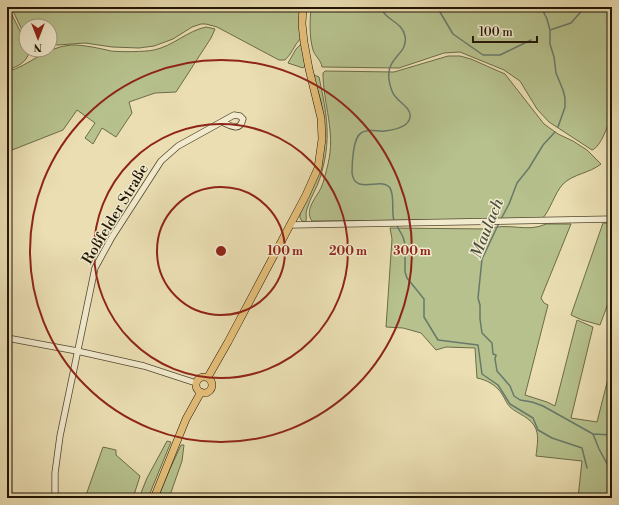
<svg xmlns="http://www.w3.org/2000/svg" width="619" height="505" font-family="'Libre Bodoni',serif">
	<rect width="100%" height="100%" fill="#eadeb2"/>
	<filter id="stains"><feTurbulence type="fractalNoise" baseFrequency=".005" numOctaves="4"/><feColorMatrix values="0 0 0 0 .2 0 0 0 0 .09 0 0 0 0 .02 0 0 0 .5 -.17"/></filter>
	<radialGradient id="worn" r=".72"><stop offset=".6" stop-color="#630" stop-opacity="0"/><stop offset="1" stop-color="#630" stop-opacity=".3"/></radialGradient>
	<path fill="#b6c18d" stroke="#6c6b49" d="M7 7H8L26 43V50L29 51C28 62 17 67 7 70Z
		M11 7H301V38C294 45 292 54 285 60H279L217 27 206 24H201L192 27 173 39 154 46 139 48 112 47 85 43 58 45 50 44V26H26V37L25 36Z
		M311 7H612V113C609 123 601 147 592 150L549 122 537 109 520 81 504 70 460 52 444 53 399 68 322 67C321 60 315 56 313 50 309 36 310 21 311 7Z
		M206 27 215 29 211 38 176 92 155 93 129 102 132 113 116 137 102 128 93 144 85 138 95 123 77 110 63 130 7 152V72C30 65 46 47 71 45 85 45 98 48 111 51 120 52 144 52 154 50 173 46 187 31 206 27Z
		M300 45 302 46 305 66 303 68 288 63 296 49Z
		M448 56H460L471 59 505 74 544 124 558 134 573 141 587 150 601 164C590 173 573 174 563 184 554 194 551 209 542 219L312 221C304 210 316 198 321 188 324 181 326 172 328 164 336 132 323 104 323 73L325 71 394 72Z
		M314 75 319 77C327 115 332 140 320 178 317 188 310 198 307 209 305 213 307 217 306 221L305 222 302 221 300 218V214L314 184 323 116 321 101 314 79Z
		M603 223H612V293L600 325 582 320 571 315Z
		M546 224H571L541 298 544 303 548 305 525 395 547 402 555 406 577 320 593 327 571 418 597 422 612 363V498H578L582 461 536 456C537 447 539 437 536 429 531 417 519 415 510 407 507 404 505 399 502 394 496 385 487 380 477 378L475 348 446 347 436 350 421 333 403 328 386 327 392 239 390 228 489 229C507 222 528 233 546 224Z
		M167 441 171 442 148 498H139L147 478Z
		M181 445H184L182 461 169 498H158L169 471Z
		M103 447 116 450V455L140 476 133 498H85Z"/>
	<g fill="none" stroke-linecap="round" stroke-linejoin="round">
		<path stroke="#68796a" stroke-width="1.5" d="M381 7C385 21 402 21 405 36 409 58 379 56 392 91 395 101 412 107 410 117 409 127 393 130 385 131 378 132 368 128 361 133 353 138 352 163 352 173 355 196 382 176 390 188 395 196 391 211 394 221
			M437 7 453 34 483 55H500L531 40
			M541 7 547 19 550 30V44L554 57 556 73 563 90 565 98V107L558 127
			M550 30 571 23 585 7
			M501 219 509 204 517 183 529 168 543 145 555 132
			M499 223 482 259 478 298 480 305V319L482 333 492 343 493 354 496 355 495 359 497 371 510 386 514 396 520 400 532 402 543 406 593 434 612 435
			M396 224 403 237 405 244V272L407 278 424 299V317L438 340 478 345 482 374 498 385 510 404 533 418 538 430 552 438 582 448 587 468
			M593 434 599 449 611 471"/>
		<defs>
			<path id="minor" d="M290 225 612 219
				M7 338 77 351 144 366 196 383
				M58 498 55 493V473L60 436 95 268 112 237 161 161 178 146 234 115 240 116 243 119C240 132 231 126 222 122"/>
			<path id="major" d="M196 385a8 8 0 1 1 16 0a8 8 0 1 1-16 0Z
				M208 377 228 342 306 195 318 168 322 139 321 118 309 69 304 42 302 24 303 7
				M154 498 186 419 201 392"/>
		</defs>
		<use href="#minor" stroke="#534730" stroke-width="7"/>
		<use href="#major" stroke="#211505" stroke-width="8"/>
		<use href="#minor" stroke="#f1eacd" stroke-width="5.5"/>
		<use href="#major" stroke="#e5bf79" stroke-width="7"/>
	</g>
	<g fill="none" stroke="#8f2418" stroke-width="2">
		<circle cx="221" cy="251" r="64"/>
		<circle cx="221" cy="251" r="127"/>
		<circle cx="221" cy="251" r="191"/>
	</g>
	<g text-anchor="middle" stroke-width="3" stroke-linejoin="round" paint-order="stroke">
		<g font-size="15" fill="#211505" stroke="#f1eacd">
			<text transform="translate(115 214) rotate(-59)" y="5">Roßfelder Straße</text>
		</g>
		<g font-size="16" font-style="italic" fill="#4b4f40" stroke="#f1eacd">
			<text transform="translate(486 228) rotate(-68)" y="6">Maulach</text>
		</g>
	</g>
	<circle cx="221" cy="251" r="6" fill="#8f2418" stroke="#f1eacd" stroke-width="2"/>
	<g font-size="12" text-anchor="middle" font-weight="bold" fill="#8f2418" stroke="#f1eacd" stroke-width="3" stroke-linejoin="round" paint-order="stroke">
		<text x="285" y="255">100 m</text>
		<text x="348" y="255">200 m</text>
		<text x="412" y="255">300 m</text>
	</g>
	<rect width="619" height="505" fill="none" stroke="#eadeb2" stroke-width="24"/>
	<rect x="8" y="8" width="603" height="489" fill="none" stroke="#211505" stroke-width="2"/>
	<rect x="12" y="12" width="595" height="481" fill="none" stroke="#211505"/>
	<g transform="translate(38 38) rotate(180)"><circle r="19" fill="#f1eacd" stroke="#9e957d"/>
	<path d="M0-3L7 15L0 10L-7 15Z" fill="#8f2418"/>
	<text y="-6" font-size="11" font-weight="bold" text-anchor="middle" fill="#211505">N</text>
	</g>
	<path d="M473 36v6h64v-6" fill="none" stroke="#211505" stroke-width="2"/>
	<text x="479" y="36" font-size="12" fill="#211505" stroke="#f1eacd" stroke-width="3" paint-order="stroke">100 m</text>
	<rect width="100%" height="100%" filter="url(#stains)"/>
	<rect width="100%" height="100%" fill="url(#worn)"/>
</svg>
